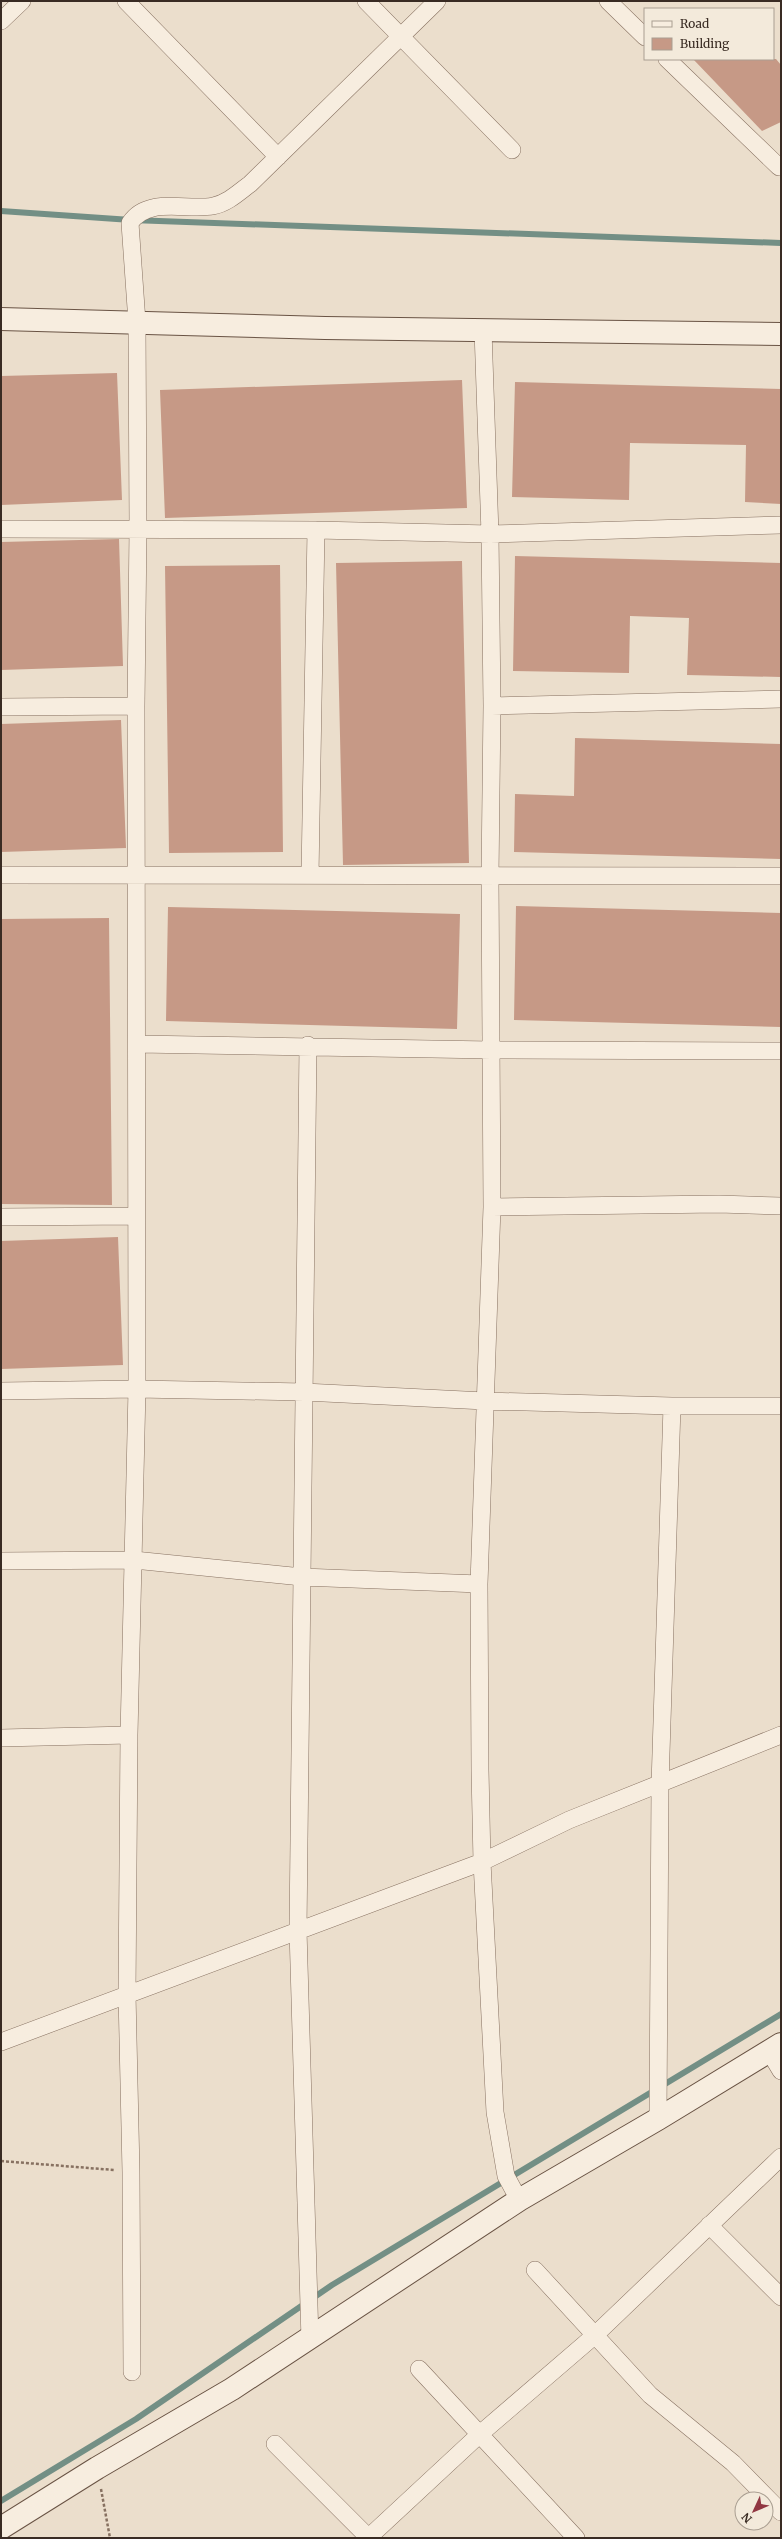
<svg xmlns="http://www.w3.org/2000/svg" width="782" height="2539" font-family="Merriweather,serif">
	<rect width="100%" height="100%" fill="#ebdecc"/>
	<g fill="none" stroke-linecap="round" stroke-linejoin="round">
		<path stroke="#738f85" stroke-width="6" d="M1 211 131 220 781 243
			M1 2501 136 2419 332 2285 781 2014"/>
	</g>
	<path fill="#c69986" d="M693 59H776L781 65V122L762 131Z
		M117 373 122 500 1 505V376Z
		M462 380 467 508 165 518 160 390Z
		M515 382 781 389V504L745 502 746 445 630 443 629 500 512 497Z
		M119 539 123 666 1 670V542Z
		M515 556 781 563V677L687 675 689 618 630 616 629 673 513 671Z
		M462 561 469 863 343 865 336 563Z
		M280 565 283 852 169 853 165 566Z
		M121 720 126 848 1 852V724Z
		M575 738 781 744V859L514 852 515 794 574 796Z
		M516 906 781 913V1027L514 1020Z
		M168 907 460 914 457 1029 166 1021Z
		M109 918 112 1205 1 1204V919Z
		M118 1237 123 1365 1 1369V1241Z"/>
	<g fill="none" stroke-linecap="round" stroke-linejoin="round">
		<defs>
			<path id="street" d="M126 1 278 157
				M366 1 512 150
				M608 1 645 37
				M1 21 22 1
				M667 59 779 167
				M483 330 490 534 492 706 490 876 492 1207 479 1584 480 1770 482 1862 495 2112 506 2176 519 2200
				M1 529 316 530 490 534 781 525
				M492 706 781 699
				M1 707 136 706
				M1 875 781 876
				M310 875 316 530
				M138 1044 491 1050 781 1051
				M308 1045 298 1930 310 2340
				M492 1207 719 1204 781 1206
				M1 1217 136 1216
				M1 1391 137 1389 304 1392 485 1401 672 1406H781
				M1 1561 134 1560 302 1577 479 1584
				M1 1738 129 1735
				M1 2042 482 1862 569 1820 781 1735
				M769 2051 781 2071
				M658 2119 660 1785 672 1406
				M709 2225 781 2297
				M535 2270 650 2395 733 2463 781 2512
				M419 2369 576 2538
				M132 2372 131 2172 127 1994 129 1735 137 1389 136 706 138 529 137 322 130 223C148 196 186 211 213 206 228 203 239 192 250 184L437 1
				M275 2444 369 2538
				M368 2538 480 2434 594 2336 781 2157"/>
			<path id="secondary" d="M1 319 325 328 781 334
				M1 2528 97 2468 232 2389 519 2200 658 2119 781 2044"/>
		</defs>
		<use href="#street" stroke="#877161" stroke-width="18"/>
		<use href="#secondary" stroke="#695344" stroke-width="24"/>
		<path stroke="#877161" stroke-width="2.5" stroke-dasharray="3 2" stroke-linecap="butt" d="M1 2161 114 2170
			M101 2489 110 2538"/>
		<use href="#street" stroke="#f7eddf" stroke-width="17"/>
		<use href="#secondary" stroke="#f7eddf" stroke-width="22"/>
	</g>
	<rect width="782" height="2539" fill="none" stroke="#392b23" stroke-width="4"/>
	<rect x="644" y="8" width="130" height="52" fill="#f3eadb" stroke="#a99e91"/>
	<rect x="652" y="21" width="20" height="6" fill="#f7eddf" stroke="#a99e91"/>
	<text x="680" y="28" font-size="12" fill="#392b23">Road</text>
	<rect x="652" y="38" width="20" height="12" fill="#c69986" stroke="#a99e91"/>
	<text x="680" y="48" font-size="12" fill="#392b23">Building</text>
	<g transform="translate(754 2511) rotate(226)"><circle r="19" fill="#f3eadb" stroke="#a99e91"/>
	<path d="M0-3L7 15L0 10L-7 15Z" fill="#913742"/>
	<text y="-6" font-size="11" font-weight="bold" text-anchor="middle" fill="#392b23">N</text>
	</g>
</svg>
